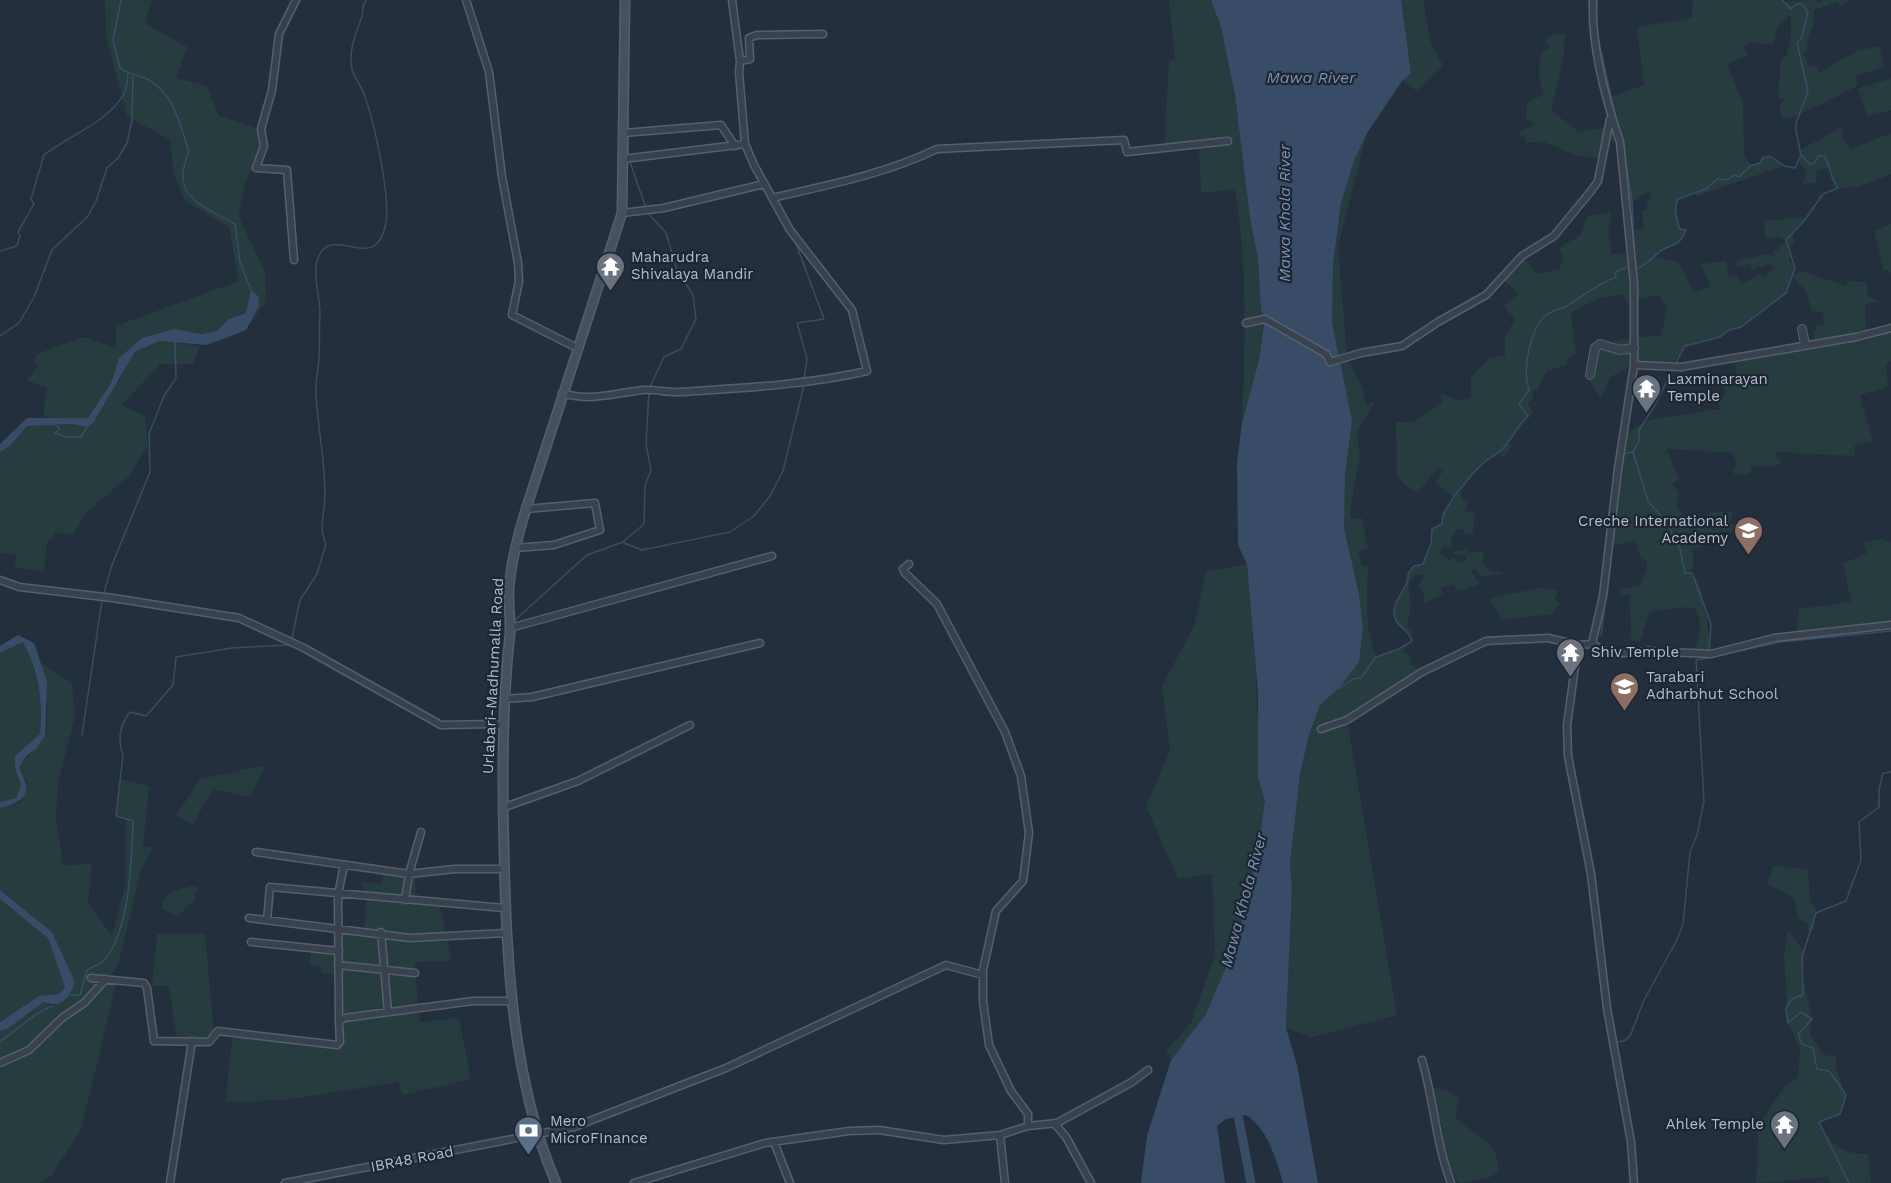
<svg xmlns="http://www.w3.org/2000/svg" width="1891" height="1183" font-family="'Work Sans',sans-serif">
	<rect width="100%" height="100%" fill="#242f3e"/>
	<path fill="#263c3f" d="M105 0H152L145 23 187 47 176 78 207 86 219 116 261 129C264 151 260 156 250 173 243 184 242 203 238 215L265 272 266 301 246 330 259 306 251 291 246 313 229 319 217 331 202 334 174 329 142 338 119 358 111 383 88 419 43 417 47 388 27 380 38 366 34 361 37 354 83 337 116 348V326L239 281 229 227 185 201 174 174 170 140 127 116 106 35Z
		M1169 0H1211L1221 27 1235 95 1250 218 1258 259 1261 310 1265 319 1259 360 1242 423C1245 344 1248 267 1235 189L1201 193 1199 146 1164 149 1169 61 1175 59Z
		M1401 0H1423L1431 45 1443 65 1417 91 1402 81 1411 73Z
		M1693 0H1782L1784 2 1814 0 1820 3 1825 0H1848V3L1840 6 1837 2 1814 10 1813 24 1807 43 1808 52 1803 53 1809 67H1817L1819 72 1858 51 1880 46 1884 67 1856 76 1857 86C1832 99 1808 113 1781 119L1780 104 1785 100 1778 98 1781 59 1786 57C1790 42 1793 30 1790 15L1777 27 1774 44 1749 43 1744 47 1748 56 1727 64 1743 103 1744 155 1751 166 1760 163 1763 158 1770 156 1784 166 1696 196 1695 193 1678 199C1673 207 1677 222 1680 229L1686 230 1679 243 1664 248 1655 258 1678 262 1694 293 1711 286 1701 264 1726 261 1729 277 1737 276 1741 285 1759 274 1764 277 1773 268 1770 264 1752 270 1750 264 1736 267 1737 260 1758 257 1759 254 1774 255V251H1779L1777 245H1781L1786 240 1777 237 1765 239 1764 221 1807 217 1793 233 1794 244 1787 249 1790 253 1789 261 1795 268 1793 276 1801 271 1845 286 1849 281 1866 282 1868 295 1878 302 1865 304 1866 334 1891 328V361L1886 364 1888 387 1860 395 1873 442 1854 446 1855 456 1778 452 1776 456 1780 459V465L1777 464 1776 467 1752 466 1750 474 1735 475 1733 470 1737 465 1733 453 1667 449 1679 480 1672 484 1679 492 1676 508 1687 518 1705 517 1710 512H1733L1729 524 1736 525 1732 532H1718L1716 535 1700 534 1699 538 1703 547 1693 549V568L1688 571C1703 579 1702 603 1709 618L1707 621 1711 654 1665 652 1696 647 1701 626 1696 609 1680 607 1649 613 1640 642 1630 638C1633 625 1629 610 1630 595H1621L1620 590 1641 585 1647 568V562L1640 557 1636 540 1611 546 1624 435 1648 420 1720 409 1718 401 1725 394 1723 382 1737 377 1735 358 1814 342 1812 331 1816 330 1815 326 1824 324 1823 313 1812 311 1806 291 1793 277 1786 293 1741 327 1729 330 1720 337 1685 346 1670 367 1634 365 1610 377 1601 398 1586 376 1590 375 1600 344 1635 337 1661 336 1667 308 1659 295 1635 300V313L1622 294 1596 299 1571 313 1576 354 1567 358V364L1547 371 1537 390 1532 389 1533 399 1528 403 1533 413 1508 442 1512 446 1503 457 1499 452 1482 464 1460 492 1462 498 1469 503 1465 512 1475 511 1473 534H1465L1464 529 1457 530 1451 539 1452 547 1442 548 1440 553 1448 560 1455 558 1458 563 1466 561 1465 555H1454L1453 552 1467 549 1468 553 1483 551V562L1489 570 1505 573 1481 577 1475 569 1471 571 1480 584 1457 591 1454 584 1441 588 1443 594 1424 603V594L1419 586 1424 575 1416 574 1408 584 1411 605 1407 626 1412 631 1411 637C1408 630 1401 630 1397 624 1385 606 1410 590 1408 574L1414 566 1423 563 1431 544 1432 529 1442 524V513L1454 498 1435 482 1443 471 1438 468 1418 492 1409 488 1397 476 1396 422H1413L1442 403 1440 393 1461 401 1471 397V377L1490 357 1505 356V335L1515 320 1504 305 1518 294 1503 279 1522 256 1537 274 1559 269 1564 259 1559 248 1581 235 1587 216 1611 212 1608 232 1612 254 1630 252 1629 231 1644 228 1642 211 1648 208 1646 203 1650 201 1652 190 1632 201 1627 209 1620 142H1608L1602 158 1577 156 1542 141 1525 143V137L1520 136V131L1532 127 1533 122 1526 120 1527 101 1544 95C1538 80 1537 66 1543 51L1550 48 1545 42 1547 37 1565 33 1564 56 1551 111 1580 132 1605 128 1610 111 1608 98 1644 85 1637 27 1692 18Z
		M1891 79V110L1867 116 1858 88Z
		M1841 128 1844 141 1851 149 1891 133V174L1858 187 1839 188 1831 178 1830 167 1817 171 1816 183 1803 184 1807 170 1798 163 1802 149Z
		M1367 133 1338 246 1347 358 1363 388 1366 405 1375 401 1357 433 1360 456 1350 512 1351 519 1362 518 1368 548 1358 551 1362 565 1368 567C1367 598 1364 627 1376 656L1409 645 1404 648 1405 653 1412 656 1410 664 1422 672 1347 720 1397 1015 1312 1037 1286 1028 1292 888 1290 864 1300 774 1309 735 1320 705 1338 689 1363 628 1359 594 1344 528 1345 475 1352 420 1332 323 1333 265 1341 203 1354 162Z
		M1891 224V274L1889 270H1884L1874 231Z
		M159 341 200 346 193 364H160L122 405 145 416 148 445 130 475 86 513 73 535 55 532 53 539 47 541 44 571 15 568 16 555 0 553V452L10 446 27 426 72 424 87 426 118 382 135 352Z
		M1881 539 1891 542V625L1796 635 1799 609 1851 602 1843 563 1867 554 1864 543Z
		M1247 564C1254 634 1259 703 1258 773 1258 784 1266 793 1265 804 1260 868 1238 957 1207 1013 1197 1030 1183 1045 1171 1060L1166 1051 1191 1023 1215 955 1212 874 1178 879 1146 806 1170 750 1162 686 1194 626 1206 572Z
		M1539 588 1558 590 1555 600 1560 603 1552 614 1502 620 1489 599Z
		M23 642C38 672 43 701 40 735L15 756V768L21 785 16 798 0 802V653Z
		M41 663 72 683 75 716 58 783 56 818 63 866 92 863 88 903 112 936 125 887 126 818 116 816 121 779 149 786 143 846 153 848 141 869 118 966 107 979 117 980 81 1130 51 1176 39 1183H0V1031L7 1029 44 1002 53 1006 75 982 52 932 0 890V808L19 802 27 782 19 768C26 756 36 750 43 739 51 727 46 677 41 663Z
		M266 765 250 797 213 789 193 824 176 816 200 779Z
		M1773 866 1808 869 1810 902 1816 908 1814 930 1807 931 1808 923 1799 919 1793 897 1767 884Z
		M384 871 416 874 415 896 438 899 452 961 414 962 420 1022 459 1018 471 1079 403 1095 398 1082 286 1100 225 1102 233 1033 337 1045 340 1042 338 975 322 973 321 966 309 965 312 948 338 951 339 928 364 930 367 897 360 882 382 884Z
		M192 886 199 888 194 896 197 898 177 916 161 908C165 890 177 891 192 886Z
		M0 899 48 938 65 987 59 994 39 996 0 1022Z
		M1788 931 1804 951 1803 978 1812 1019 1810 1034 1823 1055 1836 1056 1835 1067 1846 1095 1840 1114 1819 1122C1830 1144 1842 1155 1868 1154L1871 1183H1831L1828 1177 1756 1183 1759 1125 1785 1086 1798 1077 1800 1049 1788 1022 1784 956Z
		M205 933 214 1035 209 1042 177 1041 169 986H152L157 934Z
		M1434 1088 1453 1093 1459 1099 1455 1117C1475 1138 1500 1138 1498 1172L1491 1177 1460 1183C1441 1167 1446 1144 1441 1122L1436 1119Z"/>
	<path fill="#394c67" d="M1211 0H1401L1411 73 1402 81 1367 133 1354 161 1341 203 1333 265 1332 323 1352 420 1345 475 1344 528 1359 594 1363 628 1359 662 1338 689 1320 705 1309 735 1300 774 1290 864 1292 888 1286 1028 1297 1065 1318 1183H1283C1276 1159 1268 1129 1246 1115L1226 1119 1217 1126 1225 1183H1141L1147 1136 1171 1060 1206 1014 1236 944 1257 857 1265 801 1258 777V692L1247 564 1238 545 1237 463 1242 423 1259 360 1265 319 1261 310 1258 259 1250 218 1235 95 1221 27Z
		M251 290 258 296 259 306 246 330 207 345 159 341 135 352 93 423 87 427 72 424 27 426 10 446 0 452V444L27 418H88L111 383 119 358 142 338 174 329 202 334 217 331 229 319 246 313Z
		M18 635 34 643 47 682 45 736 36 749 26 756 19 768C33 794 26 800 0 808V802L16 798 21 785 15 768V756L40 734C43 701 39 672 23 642L0 653V646Z
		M0 890 52 932 75 982C70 998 61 1009 44 1002L7 1029 0 1031V1022L39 996 59 994 65 987 48 938 0 899Z"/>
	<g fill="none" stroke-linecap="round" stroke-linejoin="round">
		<path stroke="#394c67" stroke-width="1.5" d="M121 0 113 40 120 68C130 75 140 75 149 80 175 95 180 126 189 152 169 197 202 205 235 224L240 262 251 290
			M1596 14 1597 0
			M1597 33 1616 119
			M627 114 628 130
			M628 135V157
			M1624 150 1632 201 1635 265
			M630 162 646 208
			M648 213 666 233 677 270 693 295 696 319 681 349 664 357 650 387
			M795 241 824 319 797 323 807 358 804 380
			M0 251 17 246 20 236 18 232 34 204 31 199 44 155C70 135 109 122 125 92 127 87 127 79 128 73
			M1636 269C1648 264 1653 256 1662 250 1676 242 1678 248 1686 230L1680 229C1677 222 1673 207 1678 199L1706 189 1717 179 1726 180 1735 175 1739 177 1750 166 1760 163 1763 158 1770 156 1784 166 1795 168 1801 155
			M0 336 19 323 34 297 52 250 88 216 96 201 107 168 118 158 127 143 132 120 133 77
			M1674 366 1685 346 1720 337 1729 330 1741 327 1786 293 1795 268 1786 240 1804 221 1823 194 1838 188C1830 178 1831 167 1824 156H1818L1815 163 1810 164 1801 155 1796 131V123L1808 91 1797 43 1802 37 1808 12 1802 4H1797L1791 9 1782 0
			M1673 369 1654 407 1639 430V441L1633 452 1648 501 1667 523 1680 549 1685 573H1692L1711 624 1709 650
			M54 423 60 429 55 433 67 437H81L88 425
			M1622 454 1632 452
			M624 543 642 550 730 532 754 516 770 496 783 471 804 385
			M104 593 112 565 150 472 149 434 164 396 176 378 175 342
			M1606 594 1615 521
			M515 620 587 555 623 542 644 524 645 485 651 470 646 444 649 391
			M1601 635 1606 598
			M292 638 300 600 317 574 326 544C318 527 325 513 325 495 325 461 318 428 316 395 315 383 318 371 319 359 320 344 319 328 320 313 320 294 309 267 322 251 339 230 374 271 385 227 392 201 374 121 364 94 361 85 354 78 352 69 348 50 356 34 362 16 364 10 361 7 366 0
			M1712 657 1780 642 1891 631
			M1338 689 1353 679 1361 678 1376 657 1399 649 1412 641C1409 628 1396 628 1394 614 1393 599 1410 587 1408 574L1414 566 1423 564 1431 544 1432 529 1442 524C1440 509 1471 475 1483 463 1489 458 1497 455 1502 449 1513 439 1516 426 1528 416L1519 404 1529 390C1522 371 1530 331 1544 317 1550 311 1558 310 1565 307 1582 297 1597 284 1616 277L1615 272 1627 267
			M82 735 102 600
			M71 995H80L87 970C92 967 99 965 103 961 130 934 132 857 133 821L116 816 123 755C117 740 120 724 130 712L146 716 173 685 176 657 232 648 288 645
			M0 1041C17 1031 34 1012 53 1006
			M1618 1042 1626 1040 1631 1034 1644 1000 1677 940 1683 924 1690 852 1697 835 1704 801 1696 660 1707 658
			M1849 1183 1819 1122 1840 1114 1846 1095 1829 1071 1817 1069 1813 1048 1802 1044 1798 1034 1812 1019 1801 1012 1788 1023 1786 1008 1792 999 1803 995 1802 957 1816 913 1846 901 1861 860 1859 822 1879 807V790L1883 773 1891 772"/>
		<path stroke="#394c67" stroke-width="9" d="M1236 1105 1251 1183"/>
		<defs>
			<path id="minor" d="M466 0 489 72 502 177 518 263 519 281 512 315 577 348
				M732 0 740 61
				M623 133 721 125 735 146
				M623 159 745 144
				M772 198C828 185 885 174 937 149L1124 140 1127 152 1228 141
				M622 213 664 208 764 184
				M294 260 287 170 256 168 264 146 261 129 272 90 279 34 296 0
				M1246 323 1265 319 1326 354 1330 362 1361 353 1402 346 1438 322 1486 295 1522 256 1554 236 1591 191 1598 181 1610 119
				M1634 365 1681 367 1856 337 1891 328
				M562 393C590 402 615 393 643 390 655 389 668 393 680 392 742 388 806 385 867 371L852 310 790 230 754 165 745 144 739 72 740 61 750 59 749 38 757 35 823 34
				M515 548 554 545 600 530 595 503 526 509
				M0 580 19 587 113 598 239 618 304 648 441 725 494 724 504 726
				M510 628 772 556
				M1592 644 1603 596 1618 469 1634 365V284L1620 142C1605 98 1591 47 1593 0
				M1578 645 1567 725 1568 756 1591 874 1607 1008 1631 1142 1634 1183
				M505 697 506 699 532 697 760 643
				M1321 729 1347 720 1422 672 1486 641 1548 638 1578 645 1592 644 1611 654 1648 651 1711 654 1774 638 1891 625
				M502 808 578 781 690 725
				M256 852 409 874 455 869H504
				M405 900 409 874 421 832
				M249 918 410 938 506 933
				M267 920 270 887 504 908
				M381 932 388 1012
				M251 942 339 951
				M338 965 415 973
				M91 978 144 983 147 988 154 1041 209 1042 218 1031 337 1045 340 1042 339 1022 344 1018 473 1001H513
				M339 1022 338 895 344 865
				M1422 1060C1434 1101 1436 1144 1451 1183
				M0 1063 29 1050 62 1018 84 1003 106 979
				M1054 1123 1066 1137 1091 1183
				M1028 1126 1057 1123 1132 1082 1148 1070
				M1000 1135 1005 1183
				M774 1142 790 1183
				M170 1183 192 1041
				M285 1183 574 1127 726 1068 946 965 983 975
				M634 1183 765 1143 849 1131 879 1130 944 1140 1000 1135 1028 1126V1114L1011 1091 989 1045 983 1001V970L996 911 1023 881 1029 833 1021 776 1005 732 937 604 905 573 903 569 909 564"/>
			<path id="tertiary" d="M1802 329 1805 344
				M1590 375 1595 348 1600 344 1620 350 1634 348"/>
			<path id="secondary" d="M556 1183C512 1081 506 958 504 848 502 776 502 705 510 634 511 619 508 604 509 589 511 561 518 535 526 509L622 213 625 0"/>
		</defs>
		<use href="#minor" stroke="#565f6c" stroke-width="9"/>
		<use href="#tertiary" stroke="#565f6c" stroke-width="10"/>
		<use href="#secondary" stroke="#565f6c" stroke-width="11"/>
		<use href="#minor" stroke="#38414e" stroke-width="6"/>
		<use href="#tertiary" stroke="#38414e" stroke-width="8"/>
		<use href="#secondary" stroke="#465061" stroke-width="8"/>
	</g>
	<defs>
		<symbol id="temple-pin" viewBox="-11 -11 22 30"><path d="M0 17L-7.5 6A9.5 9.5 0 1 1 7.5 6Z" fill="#6b7280" stroke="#1d2633"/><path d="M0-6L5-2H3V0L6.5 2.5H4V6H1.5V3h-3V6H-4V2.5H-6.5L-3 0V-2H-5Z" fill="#fff"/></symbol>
		<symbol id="school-pin" viewBox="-11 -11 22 30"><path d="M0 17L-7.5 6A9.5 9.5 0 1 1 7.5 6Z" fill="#8d6e63" stroke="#1d2633"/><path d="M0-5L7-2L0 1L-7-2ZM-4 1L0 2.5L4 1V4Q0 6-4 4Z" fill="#fff"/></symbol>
		<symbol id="bank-pin" viewBox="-11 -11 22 30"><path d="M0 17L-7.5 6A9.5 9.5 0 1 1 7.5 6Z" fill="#5c6f8a" stroke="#1d2633"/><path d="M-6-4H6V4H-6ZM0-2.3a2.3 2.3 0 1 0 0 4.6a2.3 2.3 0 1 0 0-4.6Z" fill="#fff"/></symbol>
	</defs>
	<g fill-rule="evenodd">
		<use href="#temple-pin" x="594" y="250" width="33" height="45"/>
		<use href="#temple-pin" x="1630" y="372" width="33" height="45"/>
		<use href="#school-pin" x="1732" y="514" width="33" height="45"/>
		<use href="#temple-pin" x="1554" y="636" width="33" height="45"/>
		<use href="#school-pin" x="1608" y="670" width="33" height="45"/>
		<use href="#temple-pin" x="1768" y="1108" width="33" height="45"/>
		<use href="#bank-pin" x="512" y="1114" width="33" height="45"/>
	</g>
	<g text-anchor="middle" stroke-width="4.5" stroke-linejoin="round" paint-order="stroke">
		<g font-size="15" fill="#b4bcc9" stroke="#1d2633" text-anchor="start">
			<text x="631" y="262">Maharudra<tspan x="631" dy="17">Shivalaya Mandir</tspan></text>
			<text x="1667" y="384">Laxminarayan<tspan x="1667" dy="17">Temple</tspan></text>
			<text x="1728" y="526" text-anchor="end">Creche International<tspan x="1728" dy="17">Academy</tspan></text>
			<text x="1591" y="657">Shiv Temple</text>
			<text x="1646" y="682">Tarabari<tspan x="1646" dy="17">Adharbhut School</tspan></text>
			<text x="550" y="1126">Mero<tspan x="550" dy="17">MicroFInance</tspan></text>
			<text x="1764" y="1129" text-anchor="end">Ahlek Temple</text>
		</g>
		<g font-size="15" fill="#b4bcc9" stroke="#1d2633">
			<text transform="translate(493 676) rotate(-87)" y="5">Urlabari-Madhumalla Road</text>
			<text transform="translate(412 1159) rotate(-11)" y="5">IBR48 Road</text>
		</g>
		<g font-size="16" font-style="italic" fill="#7c92b1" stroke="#1d2633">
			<text x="1311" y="83">Mawa River</text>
			<text transform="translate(1284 213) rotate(-90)" y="6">Mawa Khola River</text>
			<text transform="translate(1243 900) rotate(-75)" y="6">Mawa Khola River</text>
		</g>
	</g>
</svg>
